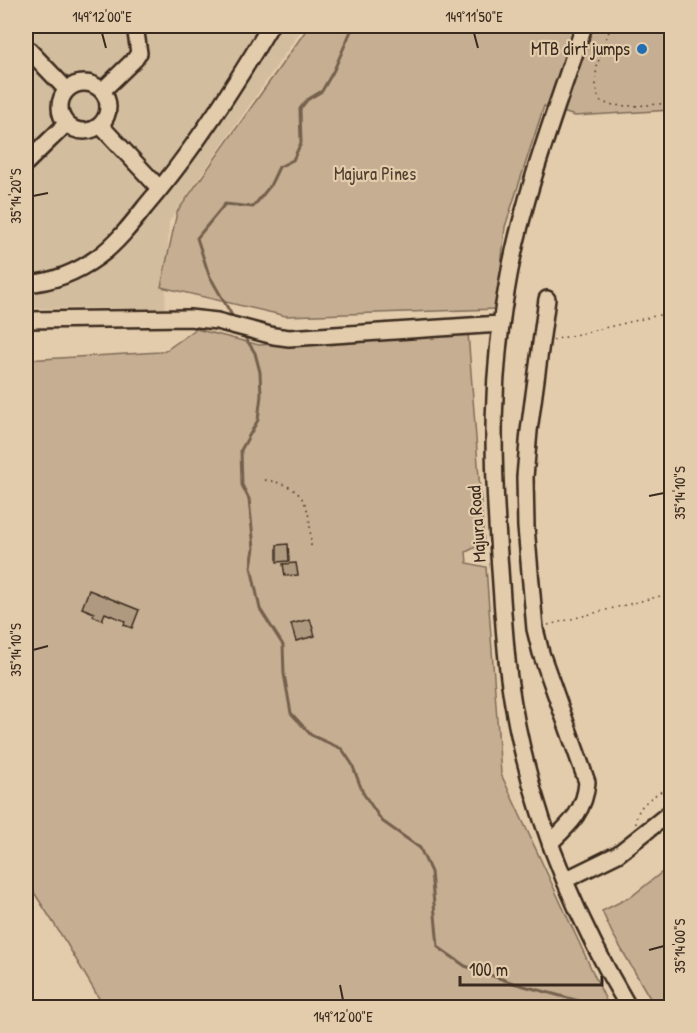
<svg xmlns="http://www.w3.org/2000/svg" width="697" height="1033" font-family="'Patrick Hand',sans-serif">
	<rect width="100%" height="100%" fill="#e3ccac"/>
	<filter id="ink" filterUnits="userSpaceOnUse"><feTurbulence type="fractalNoise" baseFrequency=".0167" numOctaves="2"/><feDisplacementMap in="SourceGraphic" scale="12" xChannelSelector="R" yChannelSelector="G"/><feConvolveMatrix kernelMatrix="1 2 1 2 8 2 1 2 1" color-interpolation-filters="sRGB"/></filter>
	<g filter="url(#ink)">
		<path fill="#d3bd9f" d="M26 26H304L169 222 165 308H26Z"/>
		<path fill="#c5ae92" stroke="#806c58" stroke-width="1.5" d="M309 26H671V110L575 116 544 106 505 227 497 309 286 316 161 287 177 212Z
			M196 329 259 345 468 333 484 543 466 552 467 563 486 567 501 774 609 1007H104L67 944 26 880V360L160 352 165 351Z
			M671 865V1007H655L612 933 602 911 632 896Z"/>
		<g fill="none" stroke-linecap="round" stroke-linejoin="round">
			<path stroke="#74614e" stroke-width="3" d="M234 319 209 275 197 238 225 204 253 207 270 186 279 167 293 160 301 143 300 109 307 100 322 91 334 70 351 31 360 26
				M243 334 255 353 260 372 261 395 258 420 241 450 242 485 249 499 254 548 251 567 260 609 283 645 284 674 291 713 311 735 342 749 352 764 363 793 382 821 420 848 431 872 438 947 465 966 513 983 579 1001 584 1008"/>
		</g>
		<path fill="#af9a80" stroke="#3b2a1e" stroke-width="1.5" d="M288 544 289 561 277 562V545Z
			M296 563 298 575 285 576 283 564Z
			M89 590 139 610 132 628 124 625 125 621 105 613 102 620 93 616 94 613 82 608Z
			M310 619 315 636 296 641 291 624Z"/>
		<g fill="none" stroke-linecap="round" stroke-linejoin="round">
			<defs>
				<path id="minor" d="M584 26C557 107 525 190 509 275 490 373 492 457 499 555 502 596 504 637 509 678 525 795 569 907 629 1008
					M26 47 67 90
					M60 107a24 24 0 1 1 48 0a24 24 0 1 1-48 0Z
					M102 91 135 59 139 53 135 26
					M100 125 160 189
					M26 163 66 124
					M26 284C52 282 76 273 98 257 116 244 131 225 145 207 193 151 233 89 270 26
					M547 299 529 431 525 477 526 527 535 629 541 653 587 782C585 811 570 824 550 843
					M26 320 189 318 217 321 274 336 289 338 500 324
					M565 880 618 854 672 811"/>
			</defs>
			<use href="#minor" stroke="#3b2a1e" stroke-width="20"/>
			<path stroke="#3b2a1e" stroke-width="1.5" stroke-dasharray="1.5 4.5" stroke-linecap="butt" d="M611 26C602 51 589 75 600 101 618 110 651 104 672 103
				M553 340 672 312
				M265 480C308 486 310 509 311 546
				M548 625 672 593
				M636 824C635 804 657 794 672 785"/>
			<use href="#minor" stroke="#e3ccac" stroke-width="15"/>
		</g>
	</g>
	<path fill="none" stroke="#3b2a1e" stroke-width="2" d="M102 33 106 48M474 33 478 48M33 196 48 193M649 496 664 493M33 650 48 646M649 950 664 946M340 985 343 1000"/>
	<circle fill="#1f6fb2" stroke="#e3ccac" stroke-width="2" cx="642" cy="49" r="6"/>
	<g text-anchor="middle" stroke-width="4.5" stroke-linejoin="round" paint-order="stroke">
		<g font-size="18" fill="#3b2a1e" stroke="#e3ccac" text-anchor="end">
			<text x="630" y="55">MTB dirt jumps</text>
		</g>
		<g font-size="18" fill="#503e2f" stroke="#e3ccac">
			<text x="375" y="180">Majura Pines</text>
		</g>
		<g font-size="18" fill="#3b2a1e" stroke="#e3ccac">
			<text transform="translate(477 524) rotate(-94)" y="6">Majura Road</text>
		</g>
	</g>
	<rect width="697" height="1033" fill="none" stroke="#e3ccac" stroke-width="66"/>
	<path d="M460 976v9h142v-9" fill="none" stroke="#3b2a1e" stroke-width="3"/>
	<text x="469" y="976" font-size="18" fill="#3b2a1e" stroke="#e3ccac" stroke-width="4.5" paint-order="stroke">100 m</text>
	<rect x="33" y="33" width="631" height="967" fill="none" stroke="#3b2a1e" stroke-width="2"/>
	<g font-size="15" text-anchor="middle" fill="#3b2a1e">
		<text x="102" y="22">149°12'00"E</text>
		<text x="474" y="22">149°11'50"E</text>
		<text transform="translate(16 196) rotate(-90)" y="5">35°14'20"S</text>
		<text transform="translate(680 493) rotate(-90)" y="5">35°14'10"S</text>
		<text transform="translate(16 650) rotate(-90)" y="5">35°14'10"S</text>
		<text transform="translate(680 946) rotate(-90)" y="5">35°14'00"S</text>
		<text x="343" y="1022">149°12'00"E</text>
	</g>
</svg>
